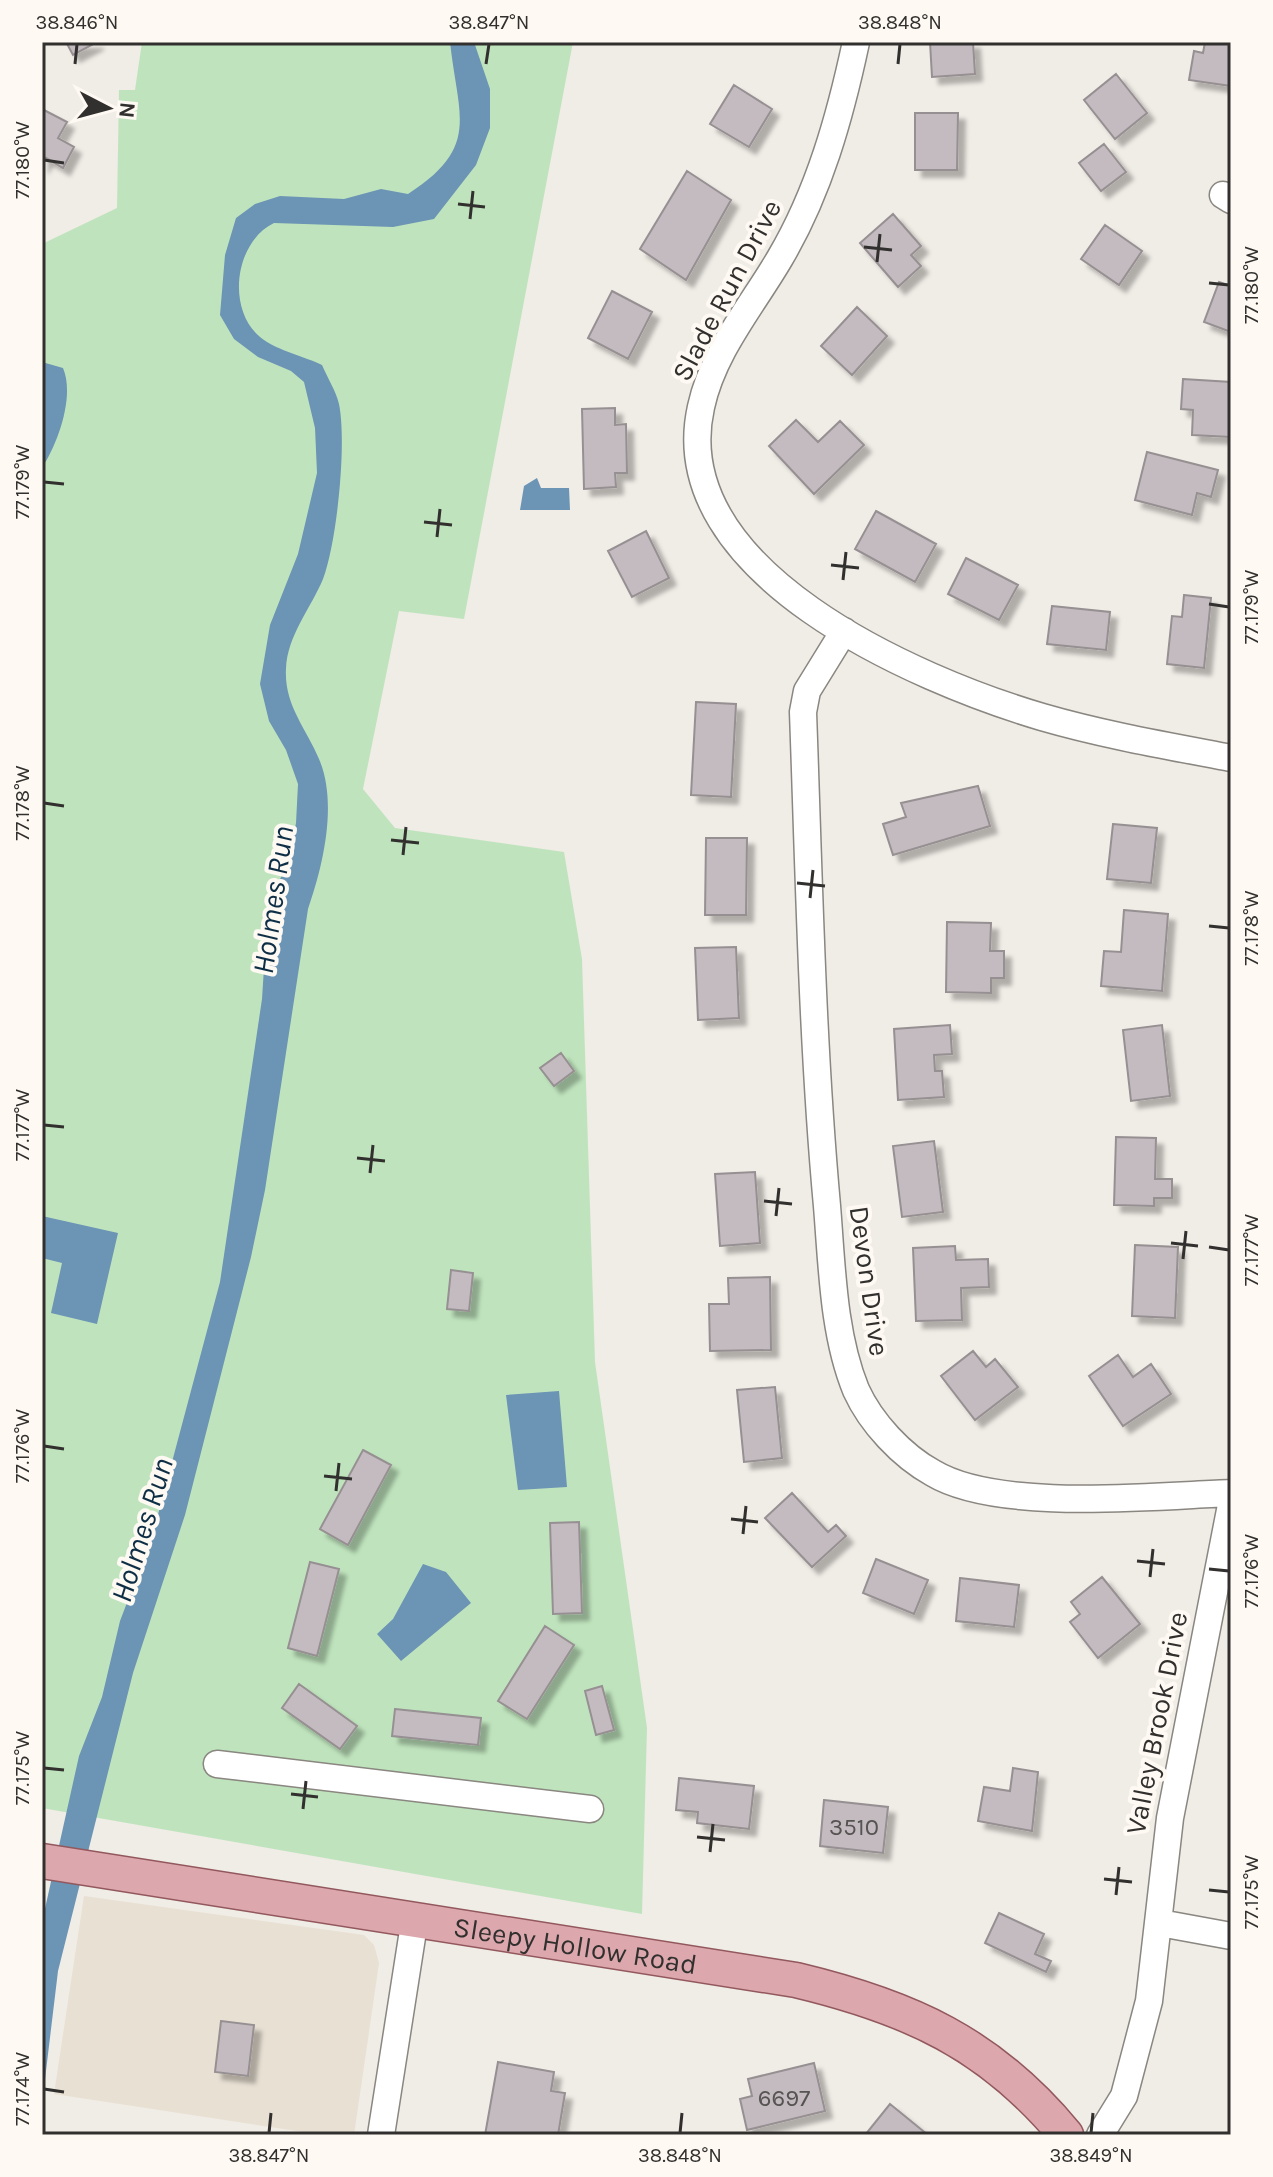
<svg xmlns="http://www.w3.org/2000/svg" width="1273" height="2177" font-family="Karla,sans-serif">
	<defs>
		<filter id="shadow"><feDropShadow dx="7" dy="7" stdDeviation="2" flood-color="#0004"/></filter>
	</defs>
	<rect width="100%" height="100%" fill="#f0ece6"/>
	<path fill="#e8e0d3" d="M84 1896 364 1935 374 1945 379 1963 354 2135H323L54 2094Z"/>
	<path fill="#bfe4bd" d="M142 42H573L464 619 399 611 363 789 395 828 564 852 582 959 595 1362 647 1728 642 1914 42 1808V244L117 208 119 90H135Z"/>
	<path fill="#6c94b5" d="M450 42H474L490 89V128L476 165 434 219 393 227 274 223C234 242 225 313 264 340 277 350 306 357 322 365 327 377 336 391 339 404 347 443 337 542 323 579 311 608 287 636 286 669 284 705 306 728 319 759 338 803 323 866 308 909L265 1190 251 1257 185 1515 133 1673 58 1971 42 2104V1922L79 1756 102 1697 120 1621 152 1537 220 1282 262 999 268 905 288 862 296 823 298 784 286 750 269 721 260 684 270 625 298 554 317 473 315 428 304 382 291 371 258 357 234 339 220 315 225 255 236 218 255 204 280 196 344 199 381 189 408 194C481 147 458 117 450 42Z
		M42 362 63 368C75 396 58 443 42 468Z
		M537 478 541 488H569L570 510H520L524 486Z
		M42 1216 118 1233 97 1324 51 1313 62 1263 42 1258Z
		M559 1391 567 1487 518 1490 506 1395Z
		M423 1564 446 1572 471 1603 401 1661 377 1634 393 1619Z"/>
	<path fill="#c3bbbf" stroke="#979093" stroke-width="2" filter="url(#shadow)" d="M66 42H97L73 55Z
		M930 42H973L975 74 932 77Z
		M1205 42H1231V86L1189 80 1194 51 1203 53Z
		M1116 74 1147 113 1115 139 1084 100Z
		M734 85 772 109 749 147 710 124Z
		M42 109 67 122 58 138 74 147 63 168 46 158 42 165Z
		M915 113H958L957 170H915Z
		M1104 144 1126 172 1101 191 1079 163Z
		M687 171 731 200 686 280 640 249Z
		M893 214 921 246 911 255 921 266 898 287 860 243Z
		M1105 225 1142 251 1119 285 1081 259Z
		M1219 282 1231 286V332L1204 322Z
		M612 291 652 312 628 359 588 338Z
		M857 307 887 336 852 375 821 346Z
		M1183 379 1231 382V437L1192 435 1193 410 1181 409Z
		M615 408V425L626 424 627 473H615L616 487 584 489 582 409Z
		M796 420 818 442 840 421 864 445 814 494 769 446Z
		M1147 452 1218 470 1211 497 1197 493 1192 515 1135 500Z
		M876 511 936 544 915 582 855 549Z
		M646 531 669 578 632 597 608 551Z
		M966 558 1018 585 999 620 948 594Z
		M1184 595 1211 598 1204 668 1167 664 1172 616 1182 617Z
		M1052 606 1110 612 1106 650 1047 644Z
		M696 702 736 704 731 797 691 795Z
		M978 786 990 826 893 855 883 824 906 817 901 803Z
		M1113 824 1157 828 1151 883 1107 879Z
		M706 838H747L746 915H705Z
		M1124 910 1168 914 1162 991 1101 986 1104 951 1121 952Z
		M947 922 991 923 990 951H1004V978H991V993L946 992Z
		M736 947 739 1018 698 1020 695 948Z
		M950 1025 952 1054 934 1055 935 1071H942L944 1097 898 1100 894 1029Z
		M1162 1025 1170 1096 1131 1101 1123 1030Z
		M561 1053 574 1071 554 1086 540 1068Z
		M1116 1137 1156 1138 1155 1179H1172V1198H1154V1206L1114 1205Z
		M934 1141 943 1212 902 1217 893 1146Z
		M755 1172 760 1243 720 1246 715 1174Z
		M1135 1245 1178 1247 1175 1318 1132 1316Z
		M955 1246 956 1260 988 1259 989 1287 961 1288 962 1320 916 1321 913 1248Z
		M451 1270 473 1273 469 1311 447 1309Z
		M770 1277 771 1350 710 1351 709 1304H729L728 1278Z
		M973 1351 986 1367 995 1359 1018 1387 975 1420 941 1376Z
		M1118 1355 1133 1377 1151 1364 1171 1394 1123 1426 1089 1376Z
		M775 1387 782 1458 744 1462 737 1390Z
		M363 1450 391 1465 348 1545 320 1529Z
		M792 1493 828 1532 836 1525 846 1536 812 1567 765 1518Z
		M579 1522 582 1613 553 1614 550 1523Z
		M876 1559 928 1580 914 1614 863 1593Z
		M310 1562 339 1569 317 1656 288 1648Z
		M1102 1577 1140 1624 1098 1658 1070 1622 1080 1614 1071 1602Z
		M960 1578 1019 1585 1014 1627 956 1621Z
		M545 1626 574 1645 527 1719 498 1701Z
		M299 1684 357 1726 340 1749 282 1708Z
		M602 1686 614 1730 596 1735 585 1691Z
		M395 1709 481 1718 478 1745 392 1736Z
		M1013 1768 1038 1772 1032 1831 978 1821 984 1787 1010 1791Z
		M679 1778 754 1786 749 1829 697 1823 698 1812 676 1810Z
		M824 1800 888 1807 883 1853 820 1846Z
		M999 1913 1044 1934 1035 1954 1051 1961 1046 1972 985 1943Z
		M221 2021 254 2025 248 2076 215 2072Z
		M498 2062 554 2072 551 2091 565 2093 558 2135H485Z
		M814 2063 825 2111 747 2130 740 2099 752 2096 748 2079Z
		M890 2104 928 2135H865Z"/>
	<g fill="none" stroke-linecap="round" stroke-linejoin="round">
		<defs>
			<path id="minor" d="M856 42C840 117 819 192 780 258 752 306 713 351 701 407 664 572 917 680 1042 717 1104 735 1168 746 1231 758
				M1223 195 1231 200
				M844 631 807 691 803 712C809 877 812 1042 827 1206 832 1266 833 1334 856 1390 871 1423 902 1456 933 1473 998 1512 1154 1496 1231 1493
				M217 1764 590 1809
				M1160 1923 1231 1936
				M381 2135 415 1918
				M1100 2135 1124 2096 1149 2001 1170 1818 1231 1505"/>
			<g id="major">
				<path id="s1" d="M42 1861 796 1980C909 2007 990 2043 1066 2135"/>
			</g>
		</defs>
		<use href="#minor" stroke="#8a8680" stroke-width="29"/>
		<use href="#major" stroke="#92585d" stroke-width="37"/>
		<use href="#minor" stroke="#fff" stroke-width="26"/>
		<use href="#major" stroke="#dca8ad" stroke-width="34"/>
	</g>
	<path fill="none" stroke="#32302e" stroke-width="3" d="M75 64 77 44M486 64 489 44M898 64 900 44M44 160 64 163M458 204 485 207M470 219 473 191M864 247 892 250M877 262 880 234M1209 283 1229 285M44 482 64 484M424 522 452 525M437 537 440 509M831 565 859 568M843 580 846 552M1209 604 1229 607M44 803 64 806M391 840 419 843M403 855 406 827M797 883 825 886M810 898 813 870M1209 926 1229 928M44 1125 64 1127M357 1158 385 1161M370 1173 373 1145M764 1201 792 1204M776 1216 779 1188M1171 1243 1198 1246M1209 1247 1229 1250M1183 1259 1186 1231M44 1446 64 1449M324 1476 352 1479M336 1491 339 1463M731 1519 758 1522M743 1534 746 1506M1137 1561 1165 1564M1209 1569 1229 1571M1150 1577 1153 1549M44 1768 64 1770M291 1794 318 1797M303 1809 306 1781M697 1837 725 1840M710 1852 713 1824M1104 1879 1132 1882M1209 1890 1229 1892M1116 1895 1119 1867M44 2089 64 2092M269 2133 271 2113M680 2133 682 2113M1091 2133 1093 2113"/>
	<g text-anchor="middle" stroke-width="8" stroke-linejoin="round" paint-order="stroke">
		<g font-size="24" fill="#565352">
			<text x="854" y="1835">3510</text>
			<text x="784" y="2106">6697</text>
		</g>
		<g font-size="28" fill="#32302e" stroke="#fefaf3">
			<text transform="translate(726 290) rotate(-62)" y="10">Slade Run Drive</text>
			<text transform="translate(870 1281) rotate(82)" y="10">Devon Drive</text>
			<text transform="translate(1156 1723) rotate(-79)" y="10">Valley Brook Drive</text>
			<text dy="10" stroke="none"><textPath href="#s1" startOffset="540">Sleepy Hollow Road</textPath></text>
		</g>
		<g font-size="30" font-style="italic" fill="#0e2e46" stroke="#fefaf3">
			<text transform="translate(273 900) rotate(-82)" y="10">Holmes Run</text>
			<text transform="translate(142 1530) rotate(-73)" y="10">Holmes Run</text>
		</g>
	</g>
	<rect width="1273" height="2177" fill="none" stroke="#fefaf3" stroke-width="88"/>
	<g transform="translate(108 108) rotate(96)" stroke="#fefaf3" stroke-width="6" paint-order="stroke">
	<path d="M0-6L14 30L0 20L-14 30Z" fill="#32302e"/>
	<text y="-12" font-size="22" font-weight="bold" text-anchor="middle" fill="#32302e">N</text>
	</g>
	<rect x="44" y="44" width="1185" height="2089" fill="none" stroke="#32302e" stroke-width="3"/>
	<g font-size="20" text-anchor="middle" fill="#32302e">
		<text x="77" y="29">38.846°N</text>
		<text x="489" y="29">38.847°N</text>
		<text x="900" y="29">38.848°N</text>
		<text transform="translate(22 160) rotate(-90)" y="7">77.180°W</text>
		<text transform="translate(1251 285) rotate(-90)" y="7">77.180°W</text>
		<text transform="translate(22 482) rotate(-90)" y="7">77.179°W</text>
		<text transform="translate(1251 607) rotate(-90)" y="7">77.179°W</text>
		<text transform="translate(22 803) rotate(-90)" y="7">77.178°W</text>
		<text transform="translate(1251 928) rotate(-90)" y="7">77.178°W</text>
		<text transform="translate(22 1125) rotate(-90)" y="7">77.177°W</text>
		<text transform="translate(1251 1250) rotate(-90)" y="7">77.177°W</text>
		<text transform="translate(22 1446) rotate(-90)" y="7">77.176°W</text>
		<text transform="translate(1251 1571) rotate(-90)" y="7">77.176°W</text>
		<text transform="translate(22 1768) rotate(-90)" y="7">77.175°W</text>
		<text transform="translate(1251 1892) rotate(-90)" y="7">77.175°W</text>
		<text transform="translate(22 2089) rotate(-90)" y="7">77.174°W</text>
		<text x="269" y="2162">38.847°N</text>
		<text x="680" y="2162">38.848°N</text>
		<text x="1091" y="2162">38.849°N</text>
	</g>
</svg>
